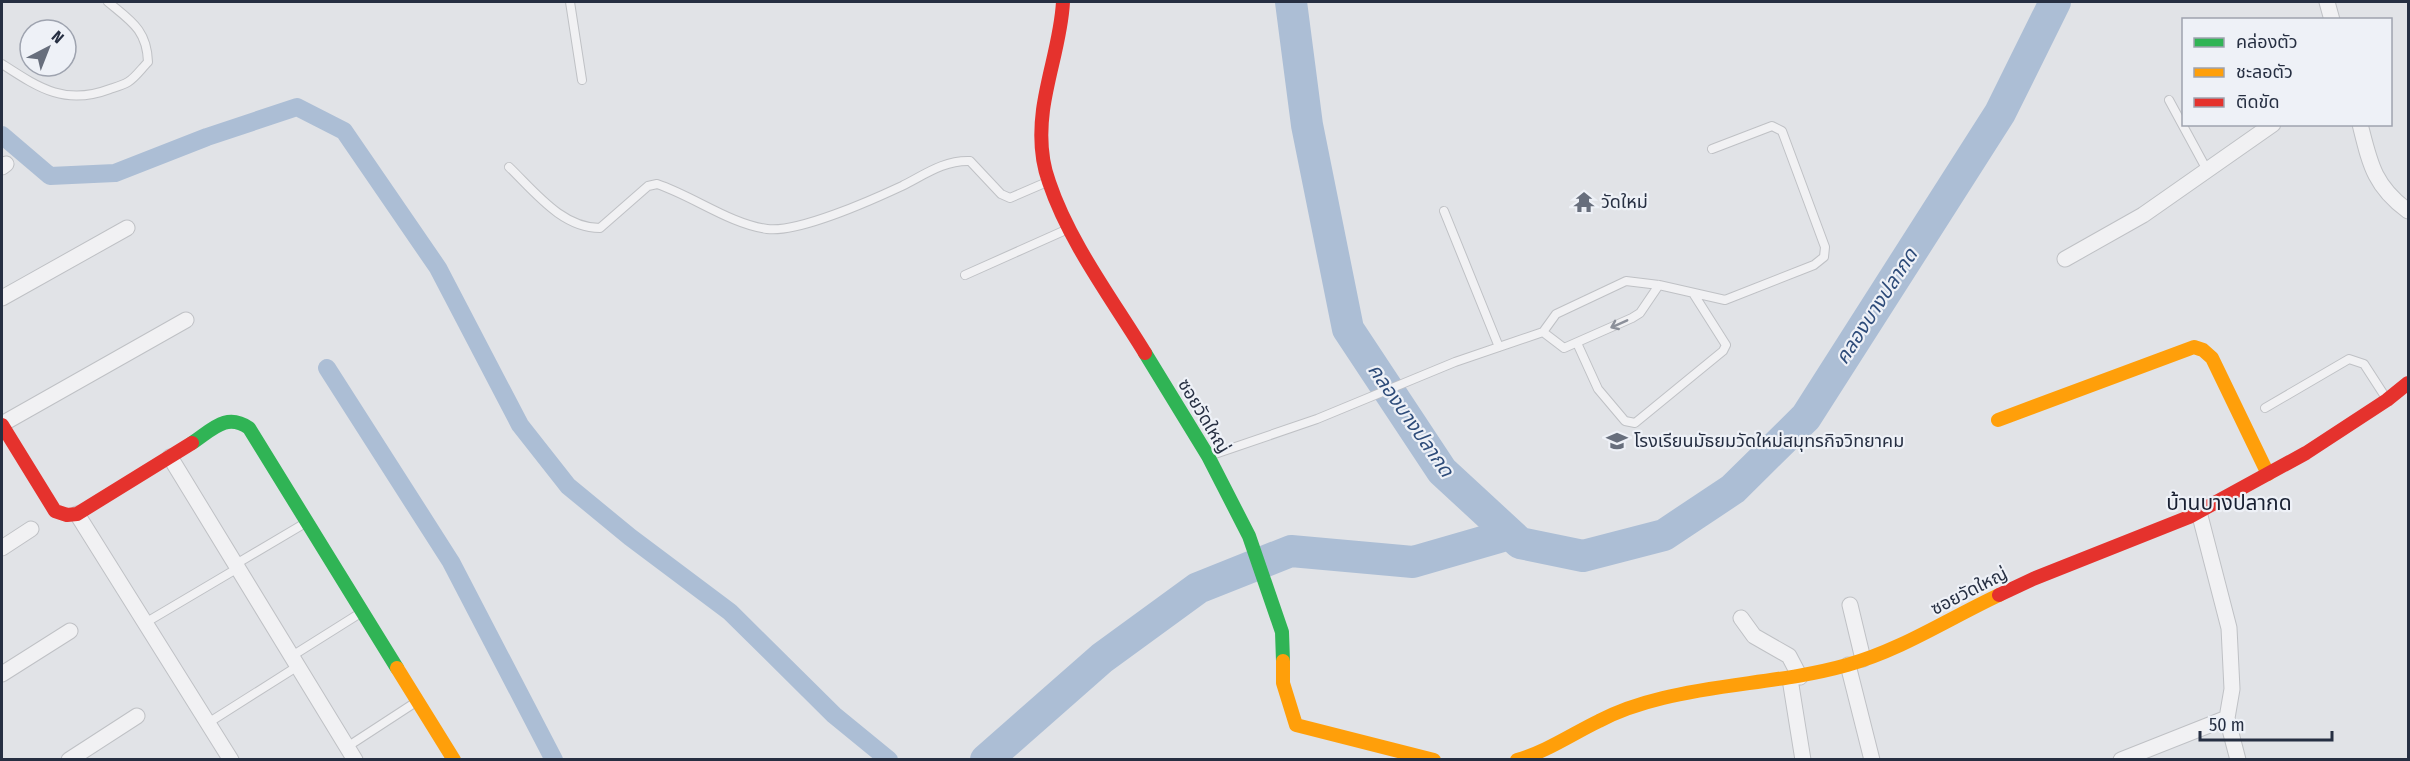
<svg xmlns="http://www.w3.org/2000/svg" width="2410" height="761" font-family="'Fira Sans Condensed','Noto Sans Thai',sans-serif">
	<rect width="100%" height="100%" fill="#e1e3e7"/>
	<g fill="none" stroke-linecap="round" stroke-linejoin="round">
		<path stroke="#acbed5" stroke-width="18" d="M2 135 50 176 115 173 207 137 297 107 344 131 438 268 520 425 568 486 630 537 730 612 834 715 889 760
			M327 368 451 562 554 760"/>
		<path stroke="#acbed5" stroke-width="32" d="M1291 2 1307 125 1348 329 1442 471 1520 543 1583 556 1664 535 1733 489 1806 417 2000 113 2055 2
			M986 760 1102 658 1198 588 1291 551 1413 562 1510 534"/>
		<defs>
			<path id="lane" d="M570 2 582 80
				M2 64C39 88 65 106 110 89 116 87 123 85 128 82 135 78 142 68 148 62 147 30 131 21 108 2
				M2169 100 2207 170
				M509 167C535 192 562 228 600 228L648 186 657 184C693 196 730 224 767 229 798 233 872 200 902 186 924 175 944 160 970 161L1001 194 1010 198 1047 182
				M1444 211 1499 347
				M965 275 1068 229
				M1543 332 1564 348 1632 318 1640 313 1659 285
				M1577 343 1598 389 1625 421 1635 423 1723 351 1726 345 1693 293
				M2265 408 2349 359 2364 364 2386 398
				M1209 456 1317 419 1455 362 1543 332 1556 314 1626 281 1659 285 1725 300 1814 265 1824 257 1825 247 1782 131 1772 126 1712 149
				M236 564 307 522
				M145 623 238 568
				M292 656 362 612
				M208 723 298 666
				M347 747 416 702"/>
			<path id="street" d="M2327 2 2332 20
				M2360 124C2370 164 2374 186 2408 211
				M2 167 6 164
				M2065 259 2143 215 2273 124
				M2 298 127 228
				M2 424 186 320
				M170 457 355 760
				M2199 512 2229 628 2232 689 2227 718 2238 760
				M77 514 231 760
				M2 548 31 529
				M1850 605 1863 659
				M1741 618 1754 636 1789 656 1800 677
				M1848 665 1872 760
				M2 674 70 631
				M1790 679 1803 760
				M69 760 137 716
				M2121 760 2227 718"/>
		</defs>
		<use href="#lane" stroke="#bfc1c5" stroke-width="10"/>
		<use href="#street" stroke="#bfc1c5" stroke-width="17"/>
		<use href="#lane" stroke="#f1f1f3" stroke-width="8"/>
		<use href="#street" stroke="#f1f1f3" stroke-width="15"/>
		<path stroke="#30b455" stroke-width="14" d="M1145 353 1208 456 1249 536 1282 632 1283 661
			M192 443C212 430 226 412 249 428L397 668"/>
		<path stroke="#ff9f0a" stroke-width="14" d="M1998 420 2194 347 2203 350 2212 358 2268 474
			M1283 661V683L1296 725 1434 760
			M397 668 454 760
			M1517 760C1546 752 1572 734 1599 721 1618 711 1642 703 1663 698 1724 683 1787 682 1847 665 1901 650 1948 619 1999 595"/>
		<path stroke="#e5322d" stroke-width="14" d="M1063 2C1061 39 1048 73 1043 110 1040 133 1041 160 1049 182 1069 242 1112 299 1145 353
			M2 425 55 511 67 515 77 514 192 443
			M1999 595 2033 579 2189 517 2306 453 2387 400 2408 383"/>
	</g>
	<defs><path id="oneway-shaft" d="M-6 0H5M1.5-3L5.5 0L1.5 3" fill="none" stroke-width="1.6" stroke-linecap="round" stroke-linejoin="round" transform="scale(1.5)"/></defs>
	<use stroke="#8c909a" href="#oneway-shaft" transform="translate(1619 324) rotate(156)"/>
	<defs>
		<symbol id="temple-bare" viewBox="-9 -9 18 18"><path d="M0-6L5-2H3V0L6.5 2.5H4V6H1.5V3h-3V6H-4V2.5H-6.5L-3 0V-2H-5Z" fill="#676e7c" stroke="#eef1f7" stroke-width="2.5" paint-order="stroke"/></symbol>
		<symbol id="school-bare" viewBox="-9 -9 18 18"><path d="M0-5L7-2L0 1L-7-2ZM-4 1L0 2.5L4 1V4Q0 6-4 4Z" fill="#676e7c" stroke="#eef1f7" stroke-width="2.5" paint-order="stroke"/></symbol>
	</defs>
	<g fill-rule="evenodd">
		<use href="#temple-bare" x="1569" y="187" width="30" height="30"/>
		<use href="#school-bare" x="1602" y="426" width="30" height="30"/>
	</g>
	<g text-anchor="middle" stroke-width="4.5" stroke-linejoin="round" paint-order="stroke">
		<g font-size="18" fill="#262f42" stroke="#eef1f7" text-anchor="start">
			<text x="1601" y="208">วัดใหม่</text>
			<text x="1634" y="447">โรงเรียนมัธยมวัดใหม่สมุทรกิจวิทยาคม</text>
		</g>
		<g font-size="18" fill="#262f42" stroke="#eef1f7">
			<text transform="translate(1204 416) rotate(59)" y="6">ซอยวัดใหญ่</text>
			<text transform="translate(1969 591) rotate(-27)" y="6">ซอยวัดใหญ่</text>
		</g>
		<g font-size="20" font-style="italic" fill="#2d4b79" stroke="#eef1f7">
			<text transform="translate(1876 306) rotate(-57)" y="7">คลองบางปลากด</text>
			<text transform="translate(1411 420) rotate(55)" y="7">คลองบางปลากด</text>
		</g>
		<g font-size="21" fill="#192032" stroke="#eef1f7">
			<text x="2229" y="510">บ้านบางปลากด</text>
		</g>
	</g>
	<rect width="2410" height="761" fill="none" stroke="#262f42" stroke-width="6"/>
	<rect x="2182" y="18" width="210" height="108" fill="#eef1f7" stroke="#9ea3af" stroke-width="1.5"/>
	<rect x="2194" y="38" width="30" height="9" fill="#30b455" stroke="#9ea3af" stroke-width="1.5"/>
	<text x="2236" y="48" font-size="18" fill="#262f42">คล่องตัว</text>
	<rect x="2194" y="68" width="30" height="9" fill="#ff9f0a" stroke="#9ea3af" stroke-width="1.5"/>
	<text x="2236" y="78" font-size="18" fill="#262f42">ชะลอตัว</text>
	<rect x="2194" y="98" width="30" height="9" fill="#e5322d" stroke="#9ea3af" stroke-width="1.5"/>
	<text x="2236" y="108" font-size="18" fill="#262f42">ติดขัด</text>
	<g transform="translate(48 48) rotate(42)"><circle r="28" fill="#eef1f7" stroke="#9ea3af" stroke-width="1.5"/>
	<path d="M0-4.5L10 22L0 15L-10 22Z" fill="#676e7c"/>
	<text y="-9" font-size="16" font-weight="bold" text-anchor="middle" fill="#262f42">N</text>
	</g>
	<path d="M2200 731v9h132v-9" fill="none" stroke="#262f42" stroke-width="3"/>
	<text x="2209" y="731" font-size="18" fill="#262f42" stroke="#eef1f7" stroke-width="4.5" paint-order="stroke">50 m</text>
</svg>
